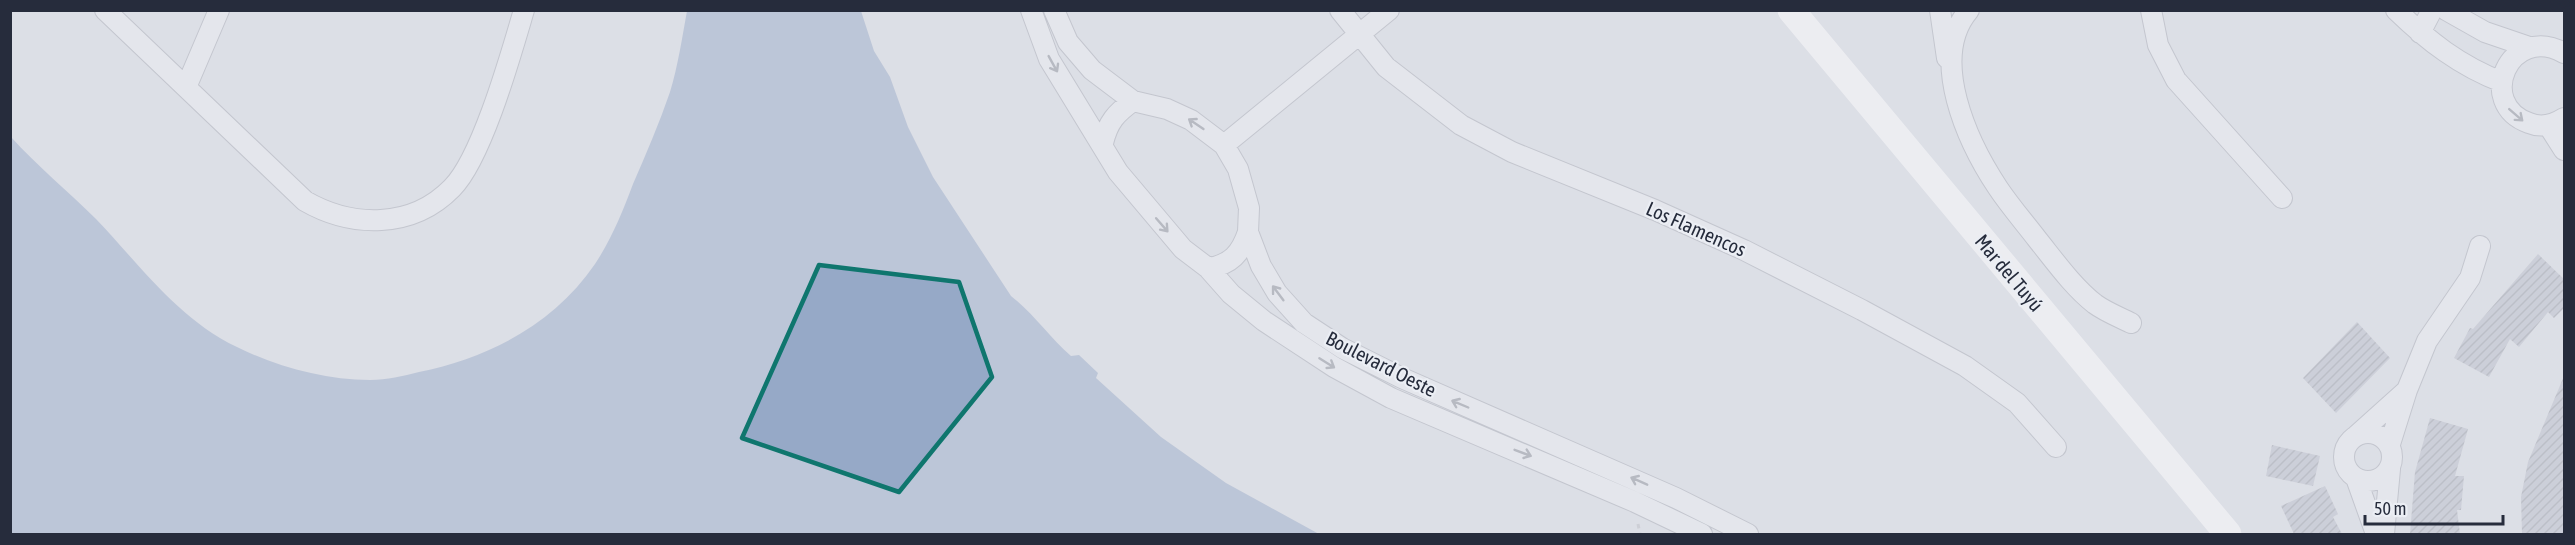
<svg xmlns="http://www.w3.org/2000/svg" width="2575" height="545" font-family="'Asap Condensed',sans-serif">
	<defs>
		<pattern id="building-hatch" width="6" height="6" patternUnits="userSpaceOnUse" patternTransform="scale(1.5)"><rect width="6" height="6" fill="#b9bdc9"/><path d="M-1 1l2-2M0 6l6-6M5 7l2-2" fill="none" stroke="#969aa4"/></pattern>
	</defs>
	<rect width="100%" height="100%" fill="#dcdfe6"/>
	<path fill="#96a9c7" d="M687 11H861L874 51 890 77 908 127 933 177 1011 296C1034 314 1049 337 1071 356L1079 355 1098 373 1096 378 1161 437 1226 483 1319 534H11V137C37 166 68 191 96 219 140 265 178 319 237 347 277 367 325 380 370 380 387 380 403 376 419 372 489 358 554 324 595 264 611 240 623 211 633 184 646 154 659 124 670 92 678 66 682 38 687 11Z"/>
	<path fill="url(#building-hatch)" d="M2538 254 2565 280V307L2554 318 2548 312 2519 347 2510 339 2489 377 2454 358 2470 328 2473 329Z
		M2357 322 2390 358 2336 413 2303 378Z
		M2564 376 2565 534H2522L2521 497 2528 462Z
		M2430 418 2468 429 2455 476H2464L2461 510H2457L2460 534H2410L2415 472Z
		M2272 445 2320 456 2313 486 2266 476Z
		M2325 486 2338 514 2333 517 2342 534H2294L2281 506Z"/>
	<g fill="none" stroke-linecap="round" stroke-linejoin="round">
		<defs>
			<path id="street" d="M105 10 305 201C352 228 412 229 452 188 482 158 511 54 524 10
				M1031 10 1049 59 1118 172 1183 249 1208 268 1231 294 1264 321 1334 367 1391 398 1635 502 1702 534
				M1054 10 1068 42 1092 70 1133 101 1167 109 1191 120 1224 145 1238 169 1249 208 1248 232 1261 266 1277 293 1304 323 1342 348 1402 378 1676 498 1748 534
				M1340 10 1386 67 1461 125 1512 152 1655 210 1744 250 1862 310 1965 366 2017 403 2056 447
				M1940 10 1947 58
				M1969 10C1928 58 1968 143 1998 188 2010 206 2024 222 2037 239 2054 260 2073 287 2095 304 2106 312 2119 317 2131 323
				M2151 10 2158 45 2176 80 2282 198
				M2396 10C2428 41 2460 66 2502 82
				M2446 10 2485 32 2529 47
				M2420 33 2432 10
				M2564 53C2509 23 2475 104 2529 123 2541 128 2553 125 2564 118
				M187 85 219 10
				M2548 125 2564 150
				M1103 143C1108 122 1116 113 1133 101
				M1224 145 1389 10
				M1208 268C1231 265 1241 253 1248 232
				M2344 457a24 24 0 1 1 48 0a24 24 0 1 1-48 0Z
				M2356 436 2405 392
				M2390 444 2407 390 2427 341 2470 278 2480 246
				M2356 478 2376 534
				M2384 534 2390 469"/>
		</defs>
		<use href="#street" stroke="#a5a9b3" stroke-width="22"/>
		<path stroke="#babdc4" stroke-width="3" stroke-dasharray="4.5 4.5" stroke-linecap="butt" d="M1638 524 1640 534"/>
		<use href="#street" stroke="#eef0f4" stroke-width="20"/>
		<path stroke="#fff" stroke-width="27" d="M1791 10 2228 534"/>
	</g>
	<defs><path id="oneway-shaft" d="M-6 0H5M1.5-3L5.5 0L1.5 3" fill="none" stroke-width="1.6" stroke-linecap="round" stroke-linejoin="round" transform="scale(1.5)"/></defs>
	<g stroke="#8a8e98">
		<use href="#oneway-shaft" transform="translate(1053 64) rotate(61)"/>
		<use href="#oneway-shaft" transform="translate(2516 115) rotate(41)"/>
		<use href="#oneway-shaft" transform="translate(1196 124) rotate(-146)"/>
		<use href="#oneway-shaft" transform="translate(1162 225) rotate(49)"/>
		<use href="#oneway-shaft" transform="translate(1278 293) rotate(-127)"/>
		<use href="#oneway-shaft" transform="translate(1327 363) rotate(32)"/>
		<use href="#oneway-shaft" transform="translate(1460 404) rotate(-157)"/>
		<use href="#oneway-shaft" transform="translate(1523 453) rotate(21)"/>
		<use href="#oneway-shaft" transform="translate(1639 481) rotate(-156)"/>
	</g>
	<path d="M0 0H2575V545H0ZM819 265 959 282 992 377 899 492 742 438Z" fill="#dcdfe6" fill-opacity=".55" fill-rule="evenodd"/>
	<path fill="none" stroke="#0f766e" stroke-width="4.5" stroke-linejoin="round" d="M819 265 959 282 992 377 899 492 742 438Z"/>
	<g text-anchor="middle" stroke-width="4.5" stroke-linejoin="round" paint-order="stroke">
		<g font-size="20" fill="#262c3c" stroke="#ebeef4">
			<text transform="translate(1696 229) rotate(24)" y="7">Los Flamencos</text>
			<text transform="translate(2009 273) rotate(50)" y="7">Mar del Tuyú</text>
			<text transform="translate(1381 364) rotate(27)" y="7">Boulevard Oeste</text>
		</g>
	</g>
	<rect width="2575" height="545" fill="none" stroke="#262c3c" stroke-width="24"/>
	<path d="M2365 515v9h138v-9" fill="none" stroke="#262c3c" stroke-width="3"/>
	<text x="2374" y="515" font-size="18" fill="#262c3c" stroke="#ebeef4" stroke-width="4.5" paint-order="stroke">50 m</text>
</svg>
